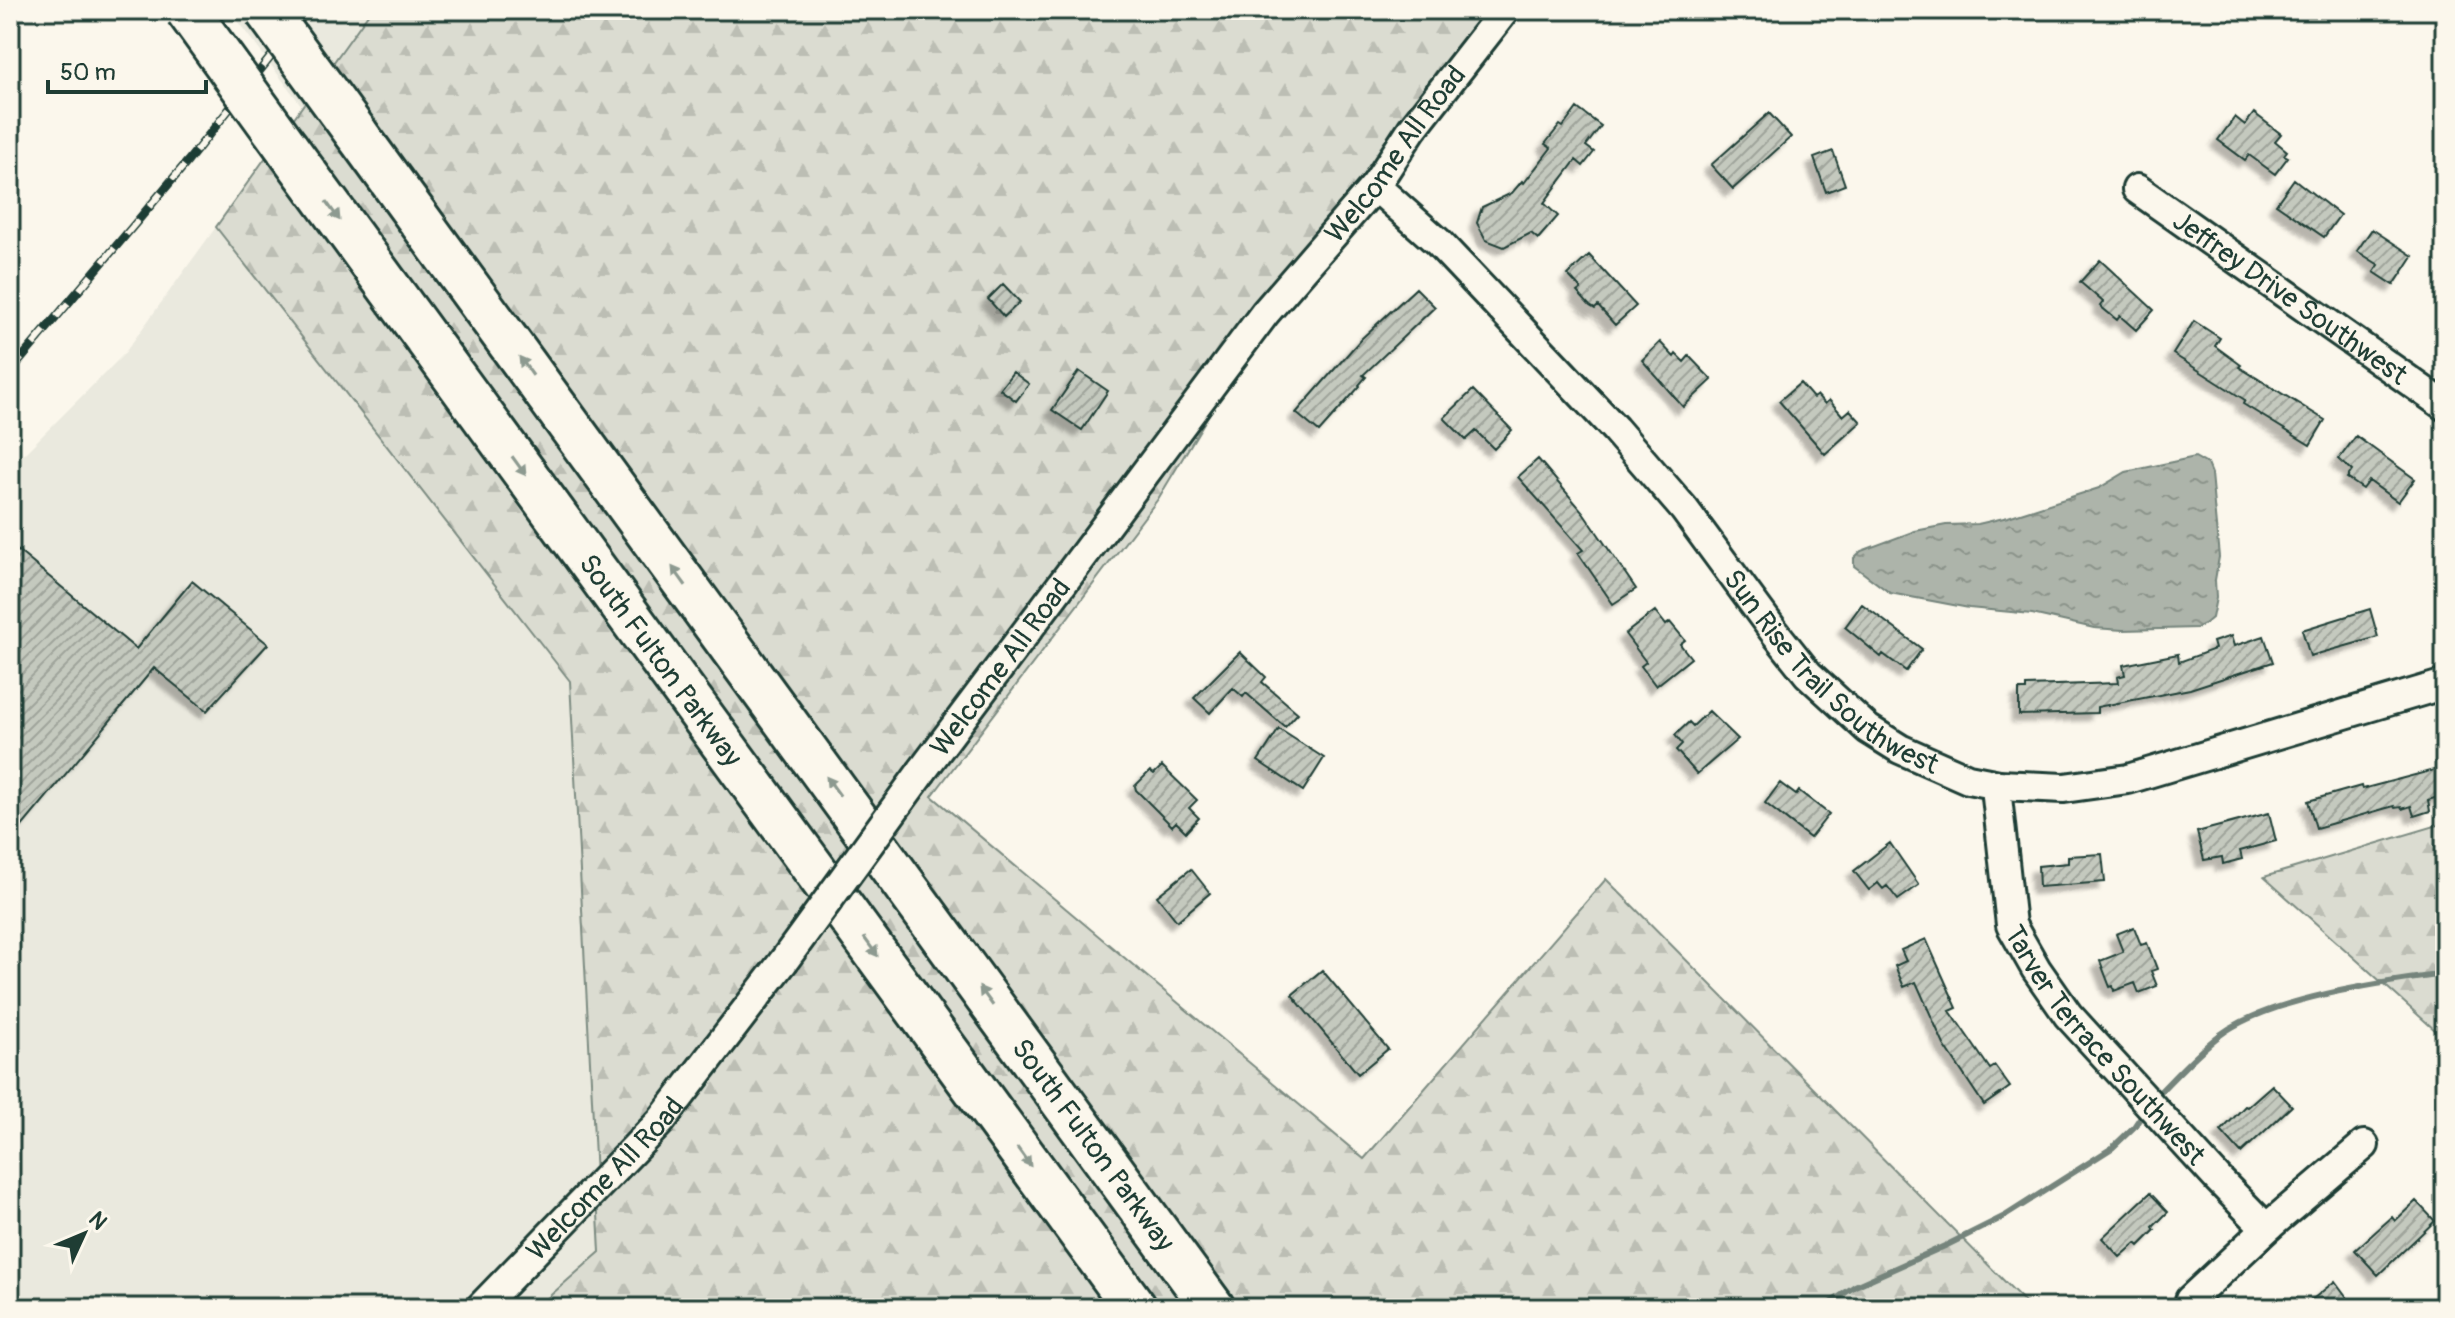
<svg xmlns="http://www.w3.org/2000/svg" width="2455" height="1318" font-family="Pangolin,sans-serif">
	<defs>
		<pattern id="forest-firs" width="22" height="20" patternUnits="userSpaceOnUse" patternTransform="scale(2)"><rect width="22" height="20" fill="#dbdcd1"/><path d="M5 1l3.5 6h-7zM16 11l3.5 6h-7z" fill="#bcbeb4"/></pattern>
		<pattern id="water-ripples" width="26" height="14" patternUnits="userSpaceOnUse" patternTransform="scale(2)"><rect width="26" height="14" fill="#adb4aa"/><path d="M2 4q2-2 4 0t4 0M15 11q2-2 4 0t4 0" fill="none" stroke="#8c948b"/></pattern>
		<pattern id="building-hatch" width="6" height="6" patternUnits="userSpaceOnUse" patternTransform="scale(2)"><rect width="6" height="6" fill="#c4c9be"/><path d="M-1 1l2-2M0 6l6-6M5 7l2-2" fill="none" stroke="#9fa49b"/></pattern>
		<filter id="shadow"><feDropShadow dx="-7" dy="7" stdDeviation="2" flood-color="#0004"/></filter>
	</defs>
	<rect width="100%" height="100%" fill="#fbf7ec"/>
	<filter id="ink" filterUnits="userSpaceOnUse"><feTurbulence type="fractalNoise" baseFrequency=".0125" numOctaves="2"/><feDisplacementMap in="SourceGraphic" scale="16" xChannelSelector="R" yChannelSelector="G"/><feConvolveMatrix kernelMatrix="1 2 1 2 8 2 1 2 1" color-interpolation-filters="sRGB"/></filter>
	<g filter="url(#ink)">
		<path fill="#eae9de" d="M229 10H371L302 106Z
			M216 227 570 680 600 1252 536 1308H10V468L124 354Z"/>
		<path fill="url(#forest-firs)" stroke="#7d8c82" stroke-width="2" d="M371 10H1501L1240 363 1158 499 932 796 1364 1159 1606 879 2031 1308H536L600 1252 570 681 216 227Z
			M2445 823V1039L2264 877Z"/>
		<path fill="url(#water-ripples)" stroke="#74847b" stroke-width="2" d="M2195 457 2207 464 2211 474 2219 557 2215 580 2216 598 2212 618 2205 624 2197 628 2123 630 2094 628 2032 614 1969 608 1890 593 1854 566V558L1861 551 1915 531 1946 525 1978 524 2008 517 2099 488 2126 472Z"/>
		<g fill="none" stroke-linecap="round" stroke-linejoin="round">
			<path stroke="#74847b" stroke-width="6" d="M2153 1099C2175 1077 2195 1054 2220 1035 2269 998 2383 982 2445 974
				M1823 1308 1855 1286 1947 1245 2005 1216 2112 1148 2134 1127 2144 1112"/>
		</g>
		<path fill="url(#building-hatch)" stroke="#1f3d34" stroke-width="2" filter="url(#shadow)" d="M1577 108 1601 126 1586 146 1594 152 1583 166 1576 160 1544 203 1558 216 1538 239 1531 233 1504 247 1486 240 1477 223 1482 207 1512 193 1522 181 1524 183 1551 148 1545 144 1560 125 1563 127Z
			M1769 113 1791 137 1733 189 1711 165Z
			M2254 113 2281 134 2275 141 2287 151 2284 155 2288 157 2275 174 2249 155 2245 160 2218 140 2235 117 2245 125Z
			M1833 151 1845 185 1826 192 1814 158Z
			M2294 179 2340 215 2324 237 2276 204Z
			M2372 229 2413 256 2394 285 2374 272 2379 265 2357 251Z
			M1589 255 1636 306 1615 325 1598 306 1595 309 1590 306 1577 292 1581 289 1568 275Z
			M2100 260 2154 310 2136 330 2120 316 2117 320 2100 306 2103 302 2080 282Z
			M1003 284 1020 302 1004 317 988 299Z
			M1416 288 1435 307 1363 375 1366 377 1359 385 1360 386 1319 432 1296 413 1361 339Z
			M2194 321 2220 338 2215 346 2241 365 2239 367 2325 420 2310 445 2243 404 2245 400 2173 354Z
			M1660 342 1674 357 1676 354 1684 362 1689 356 1712 380 1683 407 1642 360Z
			M1079 371 1108 391 1082 430 1052 410Z
			M1013 372 1029 384 1016 401 1000 389Z
			M1800 383 1813 398 1817 395 1825 404 1829 400 1843 416 1850 410 1861 422 1825 454 1779 401Z
			M1473 390 1512 430 1494 449 1476 431 1466 440 1444 418Z
			M2356 436 2415 479 2398 502 2369 481 2363 489 2347 478 2352 471 2339 459Z
			M1538 459 1583 512 1636 589 1613 604 1578 553 1583 550 1518 477Z
			M10 544 136 649 192 581 268 644 207 711 154 668 10 841Z
			M1862 604 1922 649 1906 671 1883 654 1881 657 1845 627Z
			M2370 609 2378 637 2310 656 2302 630Z
			M1655 611 1666 625 1670 622 1685 640 1680 644 1691 658 1656 686 1641 666 1646 662 1625 634Z
			M2231 636 2234 646 2264 636 2273 662 2190 689 2097 707V713L2019 715V690H2026V686L2118 683 2117 677 2125 675 2123 665 2178 654 2179 662 2215 649 2213 642Z
			M1240 652 1266 677 1262 682 1298 713 1285 727 1246 693 1243 697 1233 688 1210 713 1194 698Z
			M1709 711 1738 739 1697 774 1676 750 1682 744 1675 735 1689 722 1693 726Z
			M1279 729 1324 758 1303 791 1258 761Z
			M1162 766 1197 800 1189 808 1199 818 1186 832 1176 822 1172 826 1136 790 1135 786 1150 771 1154 774Z
			M2445 767V795L2428 800 2430 811 2414 816 2411 806 2402 809 2401 807 2395 808 2394 806 2316 828 2308 801 2361 786 2362 789Z
			M1780 783 1796 795 1799 791 1829 814 1810 838 1765 803Z
			M2269 813 2276 841 2240 851 2242 859 2223 864 2222 857 2204 860 2197 832Z
			M1890 843 1919 885 1898 900 1887 886 1883 889 1878 883 1869 890 1854 871Z
			M2102 854 2105 882 2039 887 2038 866 2068 863V856Z
			M1191 869 1210 893 1177 921 1157 896Z
			M2134 927 2141 945 2147 943 2157 969 2151 971 2157 986 2139 993 2135 983 2114 991 2113 986 2110 987 2100 961 2123 952 2116 934Z
			M1926 939 1957 1008 1950 1011 1990 1069 1995 1066 2010 1087 1984 1105 1944 1045 1916 982 1904 987 1895 966 1906 961 1901 950Z
			M1322 970 1388 1049 1358 1074 1292 995Z
			M2272 1085 2292 1106 2241 1153 2221 1131 2245 1106 2247 1107Z
			M2150 1193 2168 1212 2153 1227 2155 1230 2139 1246 2136 1243 2120 1257 2102 1238Z
			M2416 1201 2435 1221 2378 1275 2355 1250 2392 1217 2395 1221Z
			M2335 1281 2349 1300 2339 1308H2302Z"/>
		<g fill="none" stroke-linecap="round" stroke-linejoin="round">
			<defs>
				<g id="minor">
					<path id="s1" d="M1375 186 1438 242 1615 429 1684 509 1773 630 1808 674 1868 729 1900 749 1968 779 1999 785 2064 788 2128 779 2445 684"/>
					<path id="s2" d="M2137 189 2445 406"/>
					<path id="s3" d="M922 771 1265 313 1375 186 1412 129 1505 10"/>
					<path id="s4" d="M1999 785 1997 797 2011 925 2036 969 2068 1015 2218 1179 2259 1221 2269 1226"/>
					<path d="M2190 1300 2269 1226 2364 1145"/>
					<path id="s5" d="M480 1308 661 1121 783 962"/>
				</g>
				<g id="highway">
					<path id="s6" d="M356 133 1213 1308"/>
					<path id="s7" d="M287 148 1135 1308"/>
				</g>
			</defs>
			<use href="#minor" stroke="#1f3d34" stroke-width="34"/>
			<use href="#highway" stroke="#1f3d34" stroke-width="48"/>
			<use href="#minor" stroke="#fbf7ec" stroke-width="28"/>
			<use href="#highway" stroke="#fbf7ec" stroke-width="42"/>
			<defs>
				<path id="rail" d="M10 372 188 161 308 10"/>
			</defs>
			<use href="#rail" stroke="#1f3d34" stroke-width="9"/>
			<use href="#rail" stroke="#fbf7ec" stroke-width="6" stroke-dasharray="18" stroke-linecap="butt"/>
			<defs>
				<path id="minor-bridge" d="M783 962 922 771"/>
				<path id="highway-bridge" d="M187 10 287 148
					M266 10 356 133"/>
			</defs>
			<use href="#minor-bridge" stroke="#1f3d34" stroke-width="34" stroke-linecap="butt"/>
			<use href="#highway-bridge" stroke="#1f3d34" stroke-width="48" stroke-linecap="butt"/>
			<use href="#minor-bridge" stroke="#fbf7ec" stroke-width="28"/>
			<use href="#highway-bridge" stroke="#fbf7ec" stroke-width="42"/>
		</g>
		<defs><path id="oneway-solid" d="M-6-.8H1V-3.2L6.5 0L1 3.2V.8H-6Z" transform="scale(2)"/></defs>
		<g fill="#8d9a90">
			<use href="#oneway-solid" transform="translate(333 211) rotate(54)"/>
			<use href="#oneway-solid" transform="translate(526 366) rotate(-126)"/>
			<use href="#oneway-solid" transform="translate(519 466) rotate(54)"/>
			<use href="#oneway-solid" transform="translate(679 576) rotate(-126)"/>
			<use href="#oneway-solid" transform="translate(833 786) rotate(-126)"/>
			<use href="#oneway-solid" transform="translate(871 947) rotate(54)"/>
			<use href="#oneway-solid" transform="translate(986 996) rotate(-126)"/>
			<use href="#oneway-solid" transform="translate(1024 1157) rotate(54)"/>
		</g>
	</g>
	<g text-anchor="middle" stroke-width="6" stroke-linejoin="round" paint-order="stroke">
		<g font-size="28" fill="#1f3d34" stroke="#fbf7ec">
			<text dy="10" stroke="none"><textPath href="#s3" startOffset="778">Welcome All Road</textPath></text>
			<text dy="10" stroke="none"><textPath href="#s2" startOffset="188">Jeffrey Drive Southwest</textPath></text>
			<text dy="10" stroke="none"><textPath href="#s7" startOffset="634">South Fulton Parkway</textPath></text>
			<text dy="10" stroke="none"><textPath href="#s3" startOffset="130">Welcome All Road</textPath></text>
			<text dy="10" stroke="none"><textPath href="#s1" startOffset="670">Sun Rise Trail Southwest</textPath></text>
			<text dy="10" stroke="none"><textPath href="#s4" startOffset="294">Tarver Terrace Southwest</textPath></text>
			<text dy="10" stroke="none"><textPath href="#s6" startOffset="1252">South Fulton Parkway</textPath></text>
			<text dy="10" stroke="none"><textPath href="#s5" startOffset="180">Welcome All Road</textPath></text>
		</g>
	</g>
	<rect width="2455" height="1318" fill="none" stroke="#fbf7ec" stroke-width="40"/>
	<rect x="20" y="20" width="2415" height="1278" fill="none" stroke="#1f3d34" stroke-width="3" filter="url(#ink)"/>
	<g transform="translate(84 1234) rotate(46)" stroke="#fbf7ec" stroke-width="6" paint-order="stroke">
	<path d="M0-6L14 30L0 20L-14 30Z" fill="#1f3d34"/>
	<text y="-12" font-size="22" font-weight="bold" text-anchor="middle" fill="#1f3d34">N</text>
	</g>
	<path d="M48 80v12h158v-12" fill="none" stroke="#1f3d34" stroke-width="4"/>
	<text x="60" y="80" font-size="24" fill="#1f3d34" stroke="#fbf7ec" stroke-width="6" paint-order="stroke">50 m</text>
</svg>
